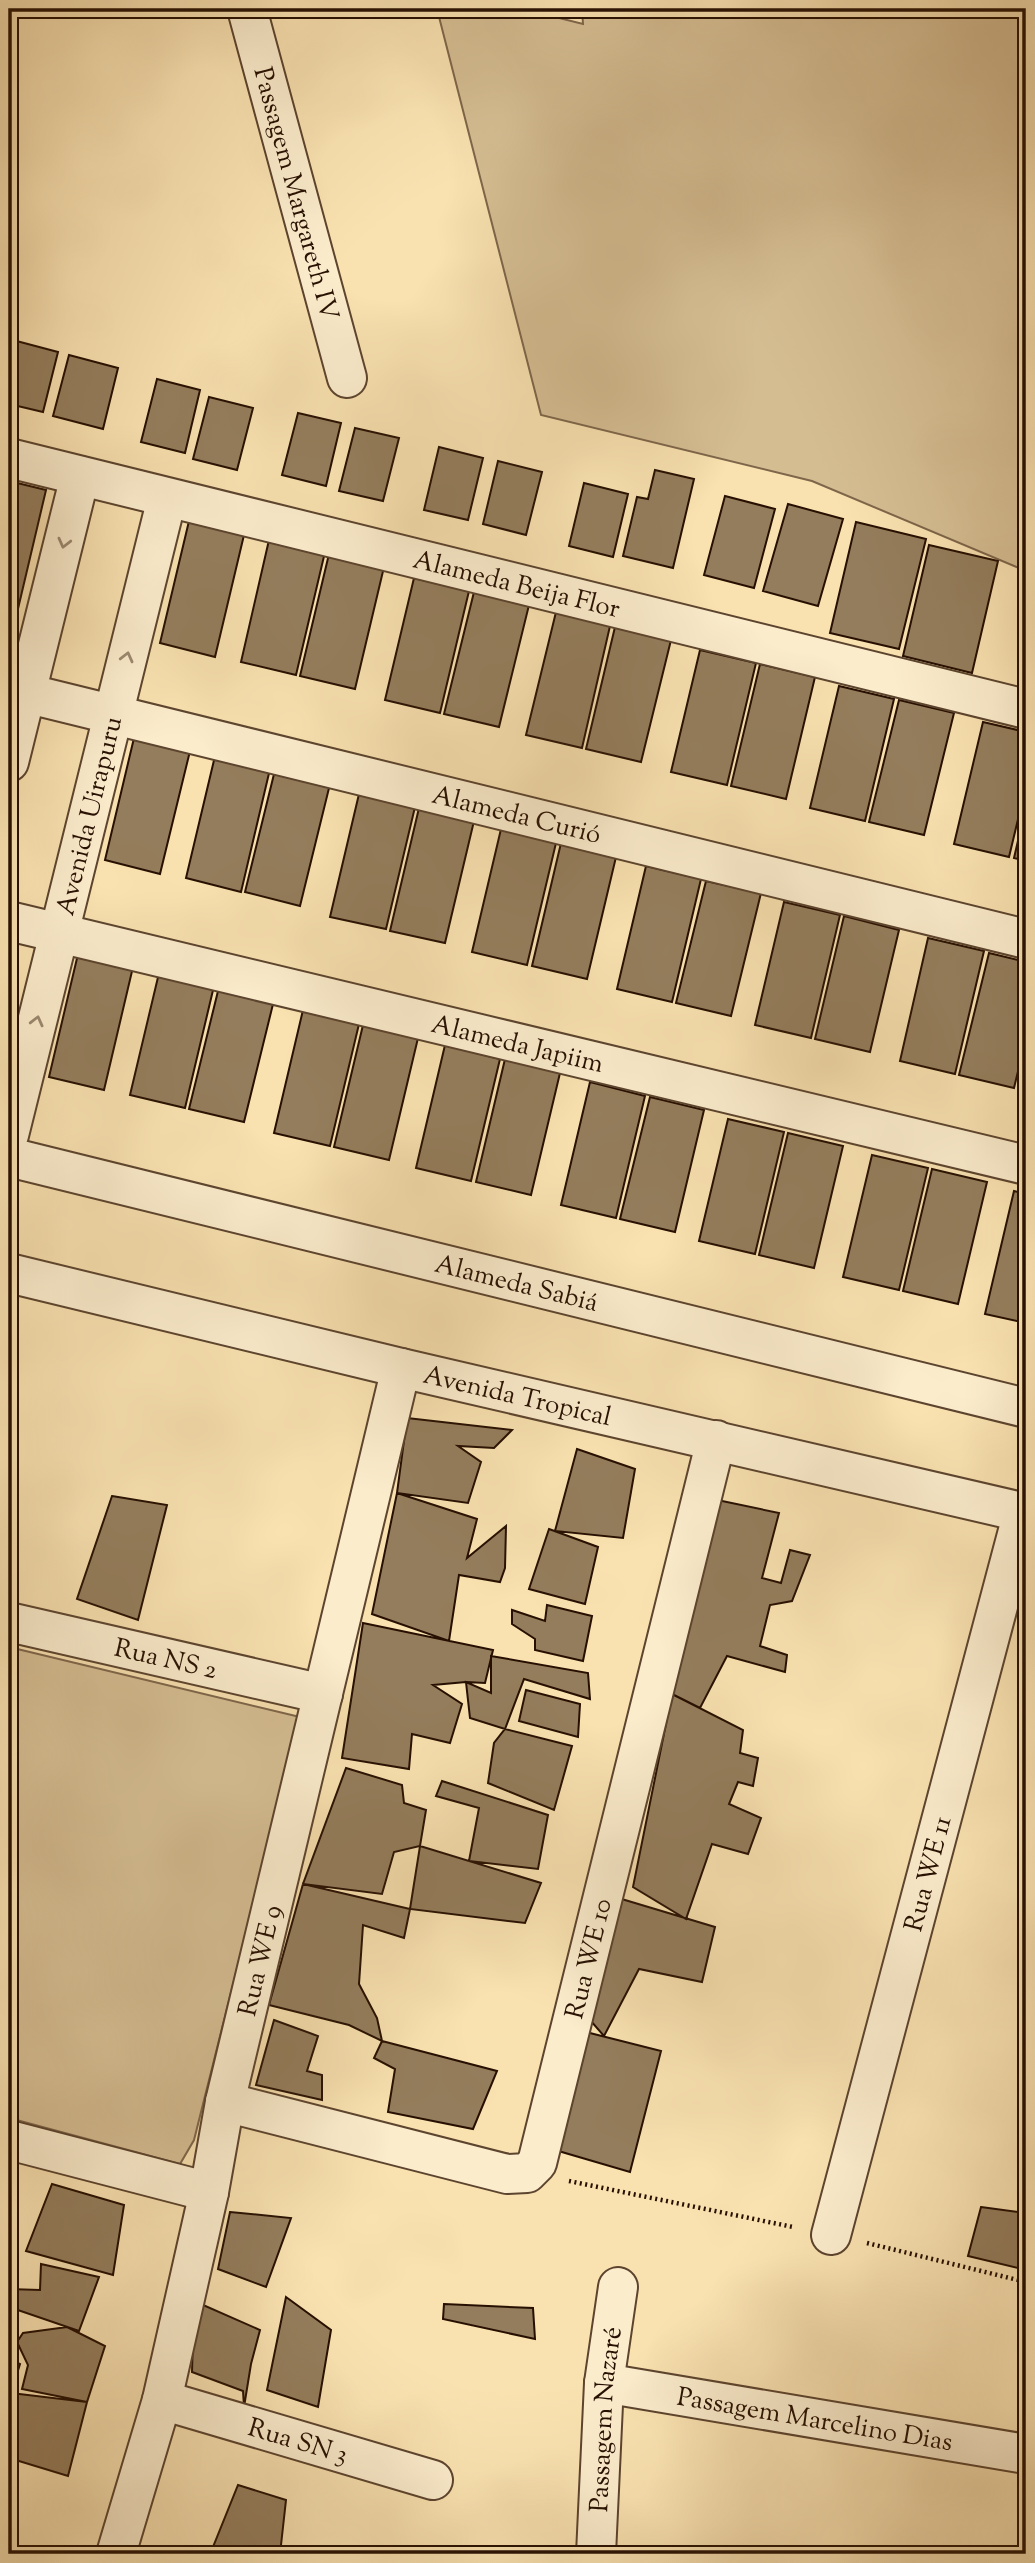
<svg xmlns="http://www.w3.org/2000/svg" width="1035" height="2563" font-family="'Sorts Mill Goudy',serif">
	<rect width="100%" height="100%" fill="#f9e1b0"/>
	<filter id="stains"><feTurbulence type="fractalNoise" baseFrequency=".00286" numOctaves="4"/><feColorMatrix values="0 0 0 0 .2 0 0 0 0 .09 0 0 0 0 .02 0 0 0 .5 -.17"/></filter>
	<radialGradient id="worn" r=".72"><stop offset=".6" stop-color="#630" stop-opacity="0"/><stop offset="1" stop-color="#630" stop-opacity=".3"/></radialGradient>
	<path fill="#d5bd92" stroke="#7e664a" stroke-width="2" d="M437 9H523L583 24 582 9H1026V571L812 481 541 415Z
		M9 1647 300 1717 194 2140 180 2164 9 2118Z"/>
	<path fill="#947d5c" stroke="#271002" stroke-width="2" d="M9 339 58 352 43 412 9 404Z
		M69 355 118 368 103 429 53 416Z
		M157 379 200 390 185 453 141 442Z
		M209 397 253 408 237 470 193 459Z
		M298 413 341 423 326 486 282 475Z
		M355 428 399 438 383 501 339 491Z
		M439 447 483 458 468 520 424 510Z
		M498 461 542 472 526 535 483 524Z
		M655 470 694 479 673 568 623 556 637 497 648 499Z
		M9 481 46 490 17 613 9 611Z
		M584 483 628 494 613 557 569 546Z
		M725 496 775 509 754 588 704 575Z
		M788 504 843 519 818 606 763 591Z
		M189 521 244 535 215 657 160 643Z
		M856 522 926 539 899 649 830 633Z
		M269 540 325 552 296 675 241 662Z
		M929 545 998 561 972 673 903 656Z
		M329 554 384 567 355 689 300 676Z
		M414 578 469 591 440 713 385 700Z
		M474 592 529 605 499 727 444 714Z
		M556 612 610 626 582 748 526 735Z
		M615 627 671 640 641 762 586 749Z
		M700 650 756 663 727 785 671 772Z
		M760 664 815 677 786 799 731 786Z
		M839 686 894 699 865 821 810 808Z
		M899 700 954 713 924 835 869 822Z
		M983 722 1026 732V786L1009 857 954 844Z
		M134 738 190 751 160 874 105 860Z
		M215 756 270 769 241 892 186 878Z
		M275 770 330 784 300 906 245 892Z
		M359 794 415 807 386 929 330 917Z
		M1026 806V861L1014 858Z
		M419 808 474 821 445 943 390 931Z
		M501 829 556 843 527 965 472 952Z
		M561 843 616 857 587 979 532 966Z
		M646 866 701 879 672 1002 617 989Z
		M706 881 761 893 731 1016 676 1003Z
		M784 902 840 915 811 1038 755 1025Z
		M844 916 899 930 870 1052 815 1039Z
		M928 938 984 951 955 1074 900 1061Z
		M989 953 1026 962V1038L1014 1088 959 1075Z
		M78 954 133 967 104 1090 49 1077Z
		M159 973 214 986 185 1108 130 1095Z
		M219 987 274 1000 244 1122 189 1109Z
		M303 1010 359 1024 330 1146 274 1133Z
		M363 1025 418 1038 389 1160 334 1147Z
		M445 1045 500 1059 471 1181 416 1168Z
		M505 1059 560 1073 531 1195 476 1182Z
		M590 1082 645 1096 616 1218 561 1205Z
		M650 1097 704 1110 675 1232 620 1219Z
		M728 1119 784 1132 755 1254 699 1241Z
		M788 1133 843 1146 814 1268 759 1255Z
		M872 1155 928 1168 899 1290 843 1277Z
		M932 1169 987 1182 958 1304 903 1291Z
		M1014 1191 1026 1194V1323L985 1314Z
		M407 1418 512 1430 494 1448 458 1446 481 1462 468 1503 397 1493Z
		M577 1449 635 1469 623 1538 555 1531Z
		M397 1493 477 1519 467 1558 506 1526 505 1568 500 1582 459 1575 449 1641 372 1614Z
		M112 1496 167 1505 138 1620 77 1599Z
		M703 1497 779 1513 762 1578 781 1583 790 1550 810 1555 792 1601 770 1605 760 1646 787 1655 785 1672 727 1656 700 1708 672 1694Z
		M549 1529 598 1547 585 1604 529 1589Z
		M547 1605 592 1616 583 1661 535 1650V1639L512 1624V1610L545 1621Z
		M363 1623 493 1650 485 1683 466 1682 433 1685 462 1704 450 1743 412 1734 409 1769 342 1758Z
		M491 1656 588 1673 590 1699 524 1679 505 1729 470 1718 466 1682 491 1693Z
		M526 1690 580 1704 578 1737 519 1721Z
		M672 1694 743 1730 740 1753 758 1758 753 1786 738 1782 729 1804 761 1818 748 1854 712 1844 686 1919 633 1887Z
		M505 1729 572 1746 554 1810 488 1783 494 1743Z
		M346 1768 402 1785 404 1803 426 1810 420 1846 394 1852 382 1894 303 1884Z
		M442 1781 548 1815 538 1869 469 1861 479 1808 436 1796Z
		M420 1846 541 1883 525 1923 410 1909Z
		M303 1884 410 1909 404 1938 363 1925 359 1984 377 2018 382 2041 349 2025 269 2005Z
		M605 1894 715 1927 702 1982 639 1969 604 2036 590 2020Z
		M274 2020 318 2036 307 2071 322 2075V2100L256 2085Z
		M586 2032 661 2051 630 2172 555 2150Z
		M382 2041 497 2071 473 2129 388 2112 395 2069 374 2058Z
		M9 2182 16 2184 9 2216Z
		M52 2184 124 2205 113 2275 26 2251Z
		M981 2207 1026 2213V2270L968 2256Z
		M230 2212 291 2218 266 2287 218 2269Z
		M41 2264 99 2277 79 2331 9 2307V2289L40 2290Z
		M286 2297 331 2330 318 2407 267 2390Z
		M194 2301 260 2330 251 2364 244 2407 243 2391 192 2372Z
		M444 2304 533 2308 535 2339 443 2319Z
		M67 2327 105 2346 87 2402 22 2389 28 2365 17 2342 23 2333Z
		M9 2359 20 2364 11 2393 9 2392Z
		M11 2393 87 2402 68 2476 9 2458V2401Z
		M238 2485 286 2500 280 2554H217L213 2547Z"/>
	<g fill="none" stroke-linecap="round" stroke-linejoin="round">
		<defs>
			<g id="street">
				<path id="s1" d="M247 9 347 378"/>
				<path id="s2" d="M9 458 1026 709"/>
				<path id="s3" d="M9 689 1026 939"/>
				<path d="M9 762 80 476"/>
				<path id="s4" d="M9 921 1026 1165"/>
				<path id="s5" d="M9 1135 167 498"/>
				<path id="s6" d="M9 1157 1026 1408"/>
				<path id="s7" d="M9 1273 401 1368 1026 1513"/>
				<path id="s8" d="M9 1622 323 1694"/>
				<path id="s9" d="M225 2102 507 2174 527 2173 537 2163 716 1440"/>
				<path d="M9 2140 209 2192"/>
				<path id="s10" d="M831 2235 1023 1512"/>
				<path id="s11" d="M604 2383 1026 2454"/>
				<path id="s12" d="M162 2400 433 2480"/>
				<path id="s13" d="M116 2554 162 2400 209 2192 225 2102 401 1368"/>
				<path id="s14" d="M596 2554 604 2383 618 2287"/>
			</g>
		</defs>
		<use href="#street" stroke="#5c442e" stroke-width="42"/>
		<path stroke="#271002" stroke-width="4.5" stroke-dasharray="2 3.5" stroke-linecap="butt" d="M569 2181 793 2227
			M867 2243 1026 2282"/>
		<use href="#street" stroke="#fbeccc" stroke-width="38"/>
	</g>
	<defs><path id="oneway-chevron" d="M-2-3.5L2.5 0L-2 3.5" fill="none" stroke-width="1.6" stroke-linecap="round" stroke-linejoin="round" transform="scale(1.75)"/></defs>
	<g stroke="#9c8971">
		<use href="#oneway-chevron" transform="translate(64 543) rotate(104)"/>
		<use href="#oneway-chevron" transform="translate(127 657) rotate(-76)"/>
		<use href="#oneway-chevron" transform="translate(37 1021) rotate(-76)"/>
	</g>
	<g text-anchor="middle" stroke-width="5" stroke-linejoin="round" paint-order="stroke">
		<g font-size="26" fill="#271002" stroke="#fbeccc">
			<text dy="9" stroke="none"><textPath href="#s1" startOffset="191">Passagem Margareth IV</textPath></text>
			<text dy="9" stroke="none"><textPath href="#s2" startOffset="523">Alameda Beija Flor</textPath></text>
			<text dy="9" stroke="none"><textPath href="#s3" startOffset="523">Alameda Curió</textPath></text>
			<text dy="9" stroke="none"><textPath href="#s5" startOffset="329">Avenida Uirapuru</textPath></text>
			<text dy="9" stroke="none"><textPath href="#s4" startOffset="523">Alameda Japiim</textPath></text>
			<text dy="9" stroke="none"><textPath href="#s6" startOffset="523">Alameda Sabiá</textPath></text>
			<text dy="9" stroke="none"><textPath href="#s7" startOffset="523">Avenida Tropical</textPath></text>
			<text dy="9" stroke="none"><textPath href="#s8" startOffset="161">Rua NS 2</textPath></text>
			<text dy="9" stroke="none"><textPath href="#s10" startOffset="374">Rua WE 11</textPath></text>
			<text dy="9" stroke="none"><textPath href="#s9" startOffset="536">Rua WE 10</textPath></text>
			<text dy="9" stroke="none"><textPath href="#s13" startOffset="611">Rua WE 9</textPath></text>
			<text dy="9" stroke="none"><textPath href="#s11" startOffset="214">Passagem Marcelino Dias</textPath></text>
			<text dy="9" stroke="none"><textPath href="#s14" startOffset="135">Passagem Nazaré</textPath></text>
			<text dy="9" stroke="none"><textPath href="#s12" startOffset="142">Rua SN 3</textPath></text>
		</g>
	</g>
	<rect width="1035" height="2563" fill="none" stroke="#f9e1b0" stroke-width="35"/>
	<rect x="10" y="10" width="1014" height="2542" fill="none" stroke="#271002" stroke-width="3.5"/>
	<rect x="18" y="18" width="1000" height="2528" fill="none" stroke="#271002" stroke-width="2"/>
	<rect width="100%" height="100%" filter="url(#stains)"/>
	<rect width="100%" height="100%" fill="url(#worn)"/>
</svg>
